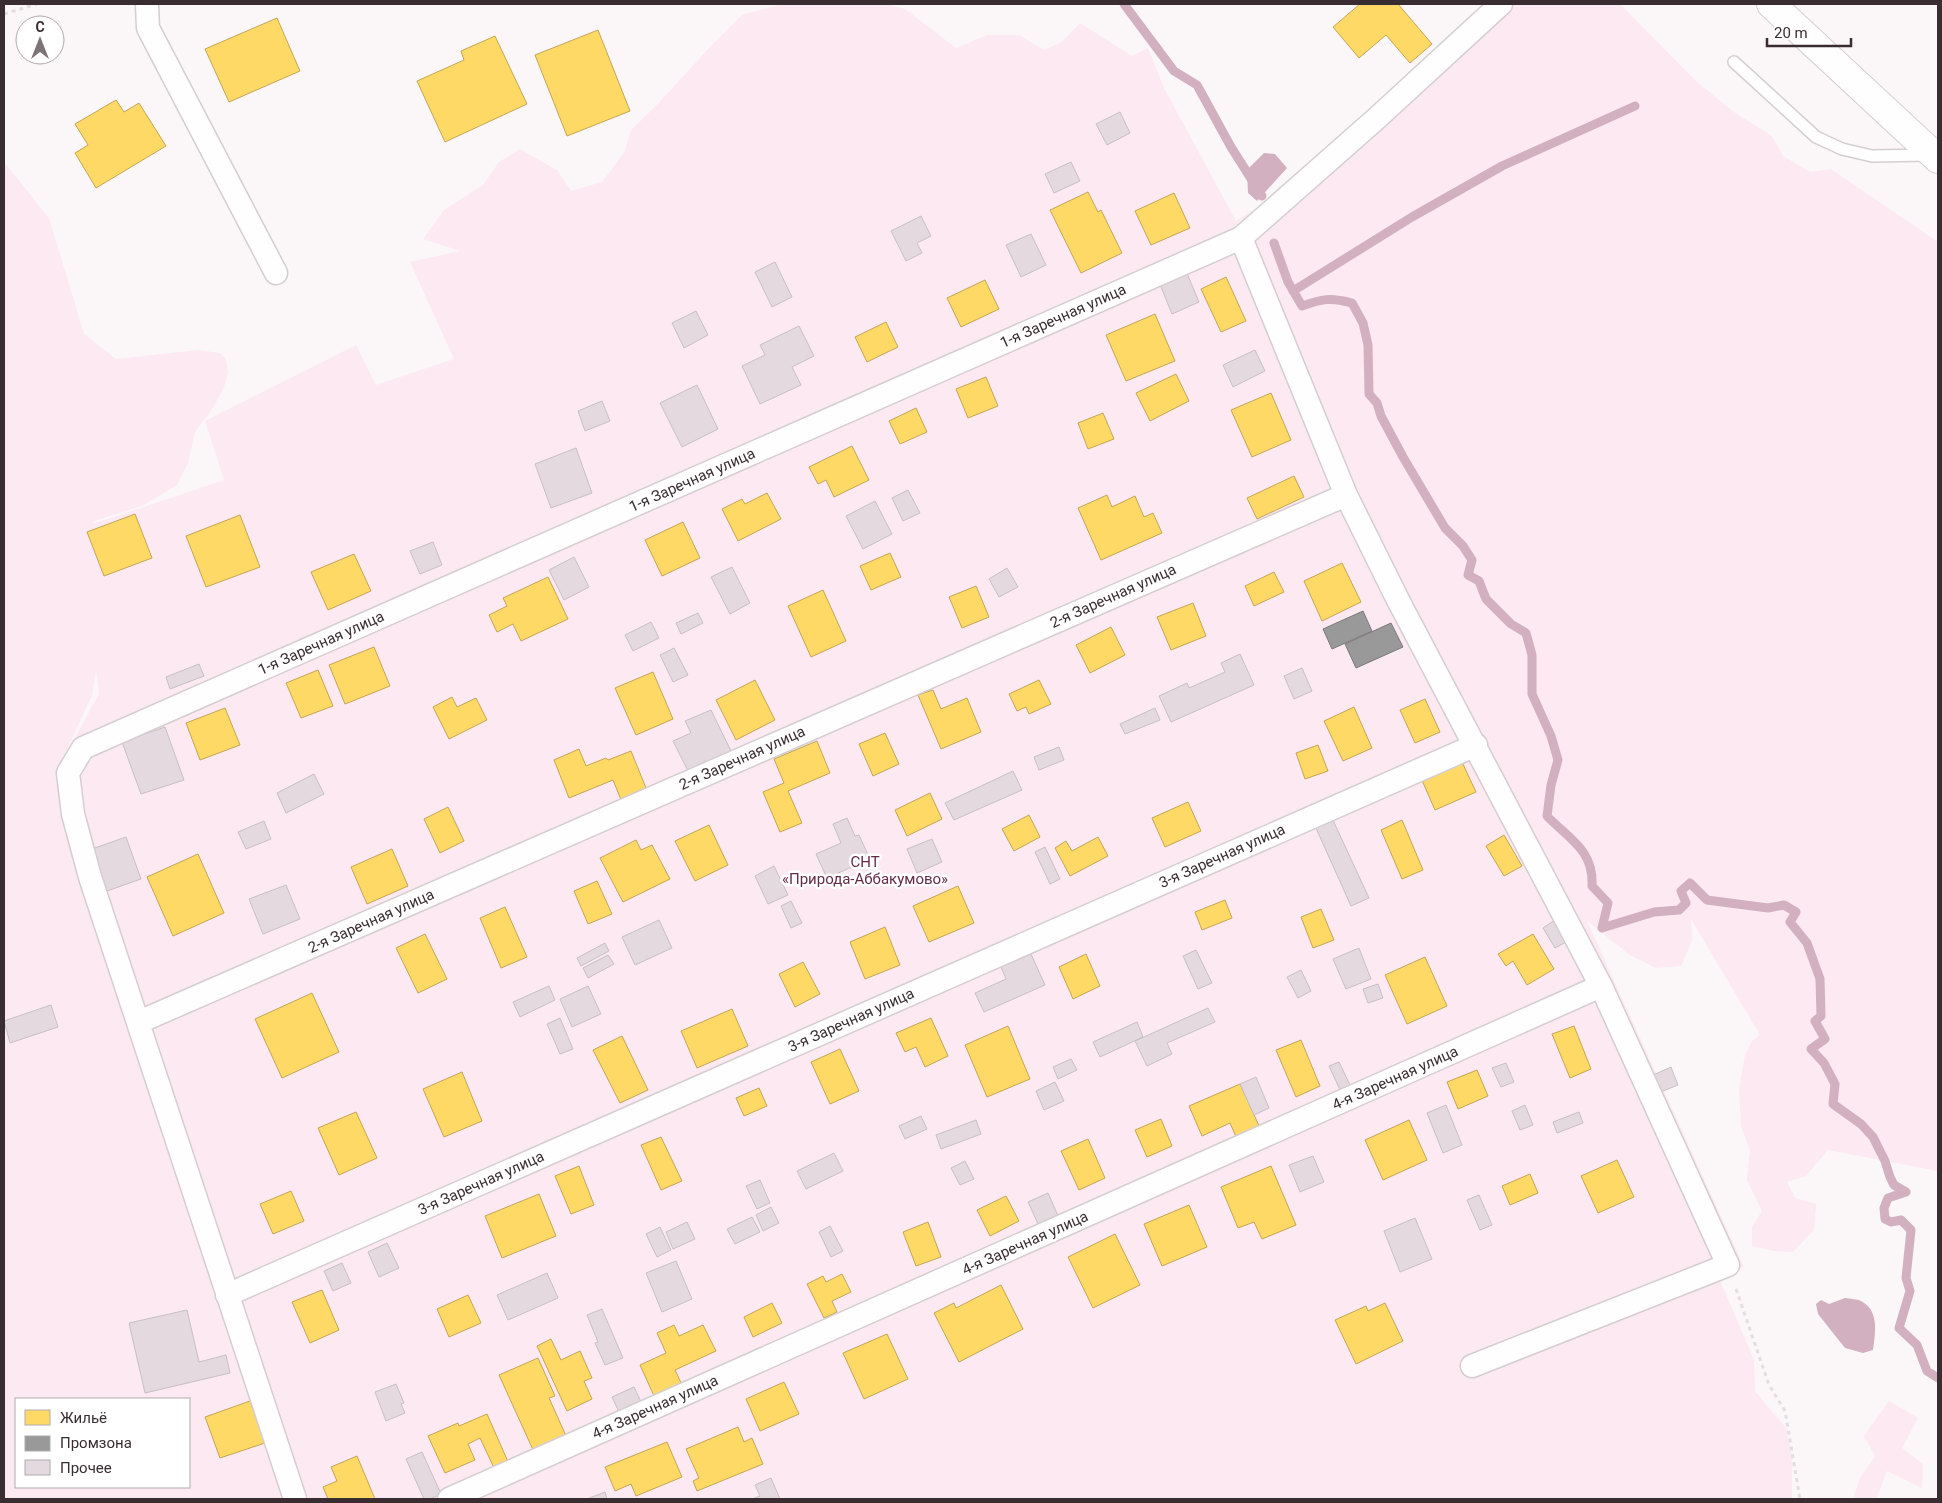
<svg xmlns="http://www.w3.org/2000/svg" width="1942" height="1503" font-family="Roboto,sans-serif">
	<rect width="100%" height="100%" fill="#fbf7f9"/>
	<path fill="#fce9f1" fill-rule="evenodd" d="M782 4H885L905 9 956 48 987 35H1019L1044 50 1062 42 1080 23 1132 56 1148 48 1164 88 1236 221 1266 202 1276 212 1512 4H1620L1698 83 1734 112 1772 136 1783 156 1810 172 1831 169 1938 242V1171L1828 1150 1806 1176 1787 1182 1795 1198 1816 1204 1814 1230 1793 1252 1774 1251 1752 1246V1227L1762 1211 1747 1180 1750 1150 1741 1126 1739 1089 1745 1055 1752 1041 1760 1035 1691 919 1692 941 1681 966 1656 968 1630 955 1587 921 1744 1267 1719 1278 1754 1360 1755 1391 1786 1428 1792 1457V1499H4V162L49 218 84 334 116 359 198 350 220 353 226 359 228 373 224 387 213 408 195 432 188 463 177 485 142 506 94 521 93 524 224 480 205 421 356 345 376 385 454 359 410 262 460 251 423 239 444 210 483 185 499 162 520 149 557 170 571 191 602 182 624 153 631 130 657 105 709 48 742 15ZM96 669 99 694 61 763 92 695ZM16 1399H189V1487H16Z
		M1889 1401 1918 1418 1902 1448 1923 1464 1922 1488 1887 1471 1876 1499H1853L1860 1478 1875 1456 1864 1436Z"/>
	<path fill="#d2b0bf" d="M1264 153 1275 154 1287 168 1257 201 1248 193 1247 170Z
		M1845 1298C1850 1299 1857 1299 1861 1301 1880 1311 1875 1333 1873 1350L1863 1353 1845 1348 1818 1314 1816 1304 1821 1300 1829 1304Z"/>
	<path fill="#ffd966" stroke="#c4a556" d="M1360 4H1398L1432 44 1410 63 1386 35 1359 58 1333 27Z
		M277 18 300 71 229 102 205 49Z
		M598 30 630 111 567 136 535 55Z
		M495 36 527 104 445 142 417 81 464 60 461 51Z
		M116 100 124 112 139 103 166 146 96 188 75 153 88 145 75 124Z
		M1088 192 1098 212 1101 210 1122 253 1081 273 1050 210Z
		M1174 193 1190 228 1151 245 1135 211Z
		M1226 277 1246 321 1221 332 1201 289Z
		M985 280 999 309 961 327 947 298Z
		M1155 314 1175 361 1126 381 1106 335Z
		M886 322 898 347 867 362 855 337Z
		M1176 374 1189 401 1150 421 1136 393Z
		M986 377 998 406 968 418 956 389Z
		M1271 393 1291 440 1252 457 1231 410Z
		M916 408 927 432 900 444 889 421Z
		M1103 413 1114 439 1088 449 1078 423Z
		M852 446 869 480 834 497 826 480 818 484 809 467Z
		M1294 476 1304 497 1257 519 1247 498Z
		M767 493 781 519 738 541 722 509 742 499 745 504Z
		M1107 495 1112 507 1135 496 1144 517 1153 513 1162 533 1101 560 1078 508Z
		M135 514 152 558 104 576 87 532Z
		M240 515 260 567 206 587 186 536Z
		M683 522 700 558 662 576 645 540Z
		M890 553 901 577 871 590 860 566Z
		M354 554 371 591 328 610 311 572Z
		M1342 563 1361 602 1322 621 1304 581Z
		M1274 572 1284 592 1254 606 1245 586Z
		M548 577 568 619 521 641 513 624 497 632 489 615 507 606 503 598Z
		M976 586 989 617 962 628 949 597Z
		M823 590 846 641 811 657 788 606Z
		M1193 603 1206 636 1171 650 1157 617Z
		M1111 627 1125 655 1090 673 1076 645Z
		M374 647 390 686 345 704 329 665Z
		M318 670 333 706 301 718 286 683Z
		M653 672 673 719 636 735 615 688Z
		M755 680 775 720 736 740 716 700Z
		M1039 680 1051 704 1029 714 1026 707 1017 711 1009 694Z
		M933 690 941 709 967 698 981 732 941 749 918 695Z
		M452 697 457 707 476 698 487 720 449 739 433 707Z
		M1425 699 1440 732 1415 743 1400 710Z
		M1354 707 1372 748 1343 761 1324 721Z
		M225 708 240 745 200 760 186 723Z
		M885 733 899 764 873 776 859 744Z
		M817 741 830 773 788 791 802 823 780 832 763 792 784 783 774 759Z
		M1318 745 1328 771 1305 779 1296 753Z
		M579 749 586 766 606 758 608 760 631 751 648 793 622 802 613 780 569 798 554 760Z
		M1461 760 1476 792 1435 810 1421 778Z
		M930 793 942 819 907 836 895 810Z
		M1188 802 1201 831 1165 847 1152 818Z
		M448 807 464 841 440 853 424 819Z
		M1029 815 1040 837 1014 851 1002 829Z
		M1402 820 1423 870 1402 879 1381 830Z
		M709 825 728 865 695 881 675 841Z
		M1504 835 1522 866 1504 876 1486 846Z
		M1098 837 1108 856 1070 876 1055 848 1066 841 1072 851Z
		M636 840 641 850 652 845 670 879 623 902 600 858Z
		M392 849 408 886 367 904 351 867Z
		M198 854 224 913 173 936 147 877Z
		M597 881 612 914 588 924 574 891Z
		M958 886 974 923 929 942 913 906Z
		M1225 900 1232 918 1202 930 1195 912Z
		M505 907 527 957 501 968 480 918Z
		M1321 909 1334 940 1313 948 1301 917Z
		M885 927 900 965 865 979 850 942Z
		M425 934 447 979 418 993 396 948Z
		M1533 934 1554 969 1527 985 1513 961 1506 966 1498 954Z
		M1086 954 1100 986 1073 999 1059 967Z
		M1425 957 1447 1006 1407 1024 1385 975Z
		M803 962 820 994 795 1007 779 974Z
		M312 993 339 1052 282 1078 255 1019Z
		M732 1009 748 1046 697 1068 681 1031Z
		M931 1018 948 1056 925 1067 916 1047 905 1052 896 1033Z
		M1008 1026 1030 1079 987 1097 965 1045Z
		M1574 1026 1591 1069 1570 1078 1552 1034Z
		M622 1036 648 1090 620 1103 593 1050Z
		M1301 1040 1320 1086 1296 1097 1276 1050Z
		M840 1049 859 1091 830 1104 811 1062Z
		M1477 1070 1488 1096 1458 1109 1447 1082Z
		M462 1072 482 1121 444 1137 423 1089Z
		M1240 1084 1260 1128 1237 1139 1230 1123 1202 1136 1189 1106Z
		M759 1088 767 1106 744 1116 736 1098Z
		M356 1112 377 1158 339 1175 318 1128Z
		M1161 1119 1172 1146 1147 1157 1135 1130Z
		M1409 1120 1427 1160 1383 1180 1365 1140Z
		M661 1137 682 1181 661 1190 641 1145Z
		M1088 1139 1105 1178 1079 1190 1061 1151Z
		M1617 1160 1634 1197 1598 1213 1581 1176Z
		M579 1166 594 1205 571 1214 555 1176Z
		M1271 1166 1296 1225 1262 1239 1254 1222 1238 1228 1221 1187Z
		M1530 1174 1538 1193 1510 1205 1502 1186Z
		M291 1191 304 1221 273 1234 260 1204Z
		M539 1194 556 1236 502 1258 485 1216Z
		M1006 1196 1019 1221 990 1236 977 1210Z
		M1189 1205 1207 1247 1162 1266 1144 1224Z
		M928 1222 941 1257 916 1266 903 1232Z
		M1115 1234 1140 1285 1093 1308 1068 1257Z
		M842 1274 851 1292 832 1301 837 1312 824 1318 807 1284 823 1276 826 1282Z
		M1001 1285 1023 1329 959 1362 934 1313 954 1303 956 1308Z
		M322 1290 339 1330 310 1343 292 1302Z
		M468 1295 481 1323 449 1337 437 1309Z
		M772 1303 782 1323 753 1337 744 1317Z
		M1385 1303 1403 1341 1356 1364 1335 1320 1366 1306 1368 1311Z
		M674 1325 679 1336 703 1325 716 1351 675 1370 682 1385 655 1398 640 1365 666 1353 657 1333Z
		M887 1334 908 1379 864 1399 843 1353Z
		M551 1339 561 1360 580 1351 592 1378 584 1381 592 1399 567 1411 537 1346Z
		M538 1358 555 1396 549 1398 567 1438 534 1452 499 1375Z
		M784 1382 799 1414 760 1431 746 1399Z
		M250 1401 265 1443 220 1458 205 1417Z
		M487 1414 509 1464 495 1470 480 1438 468 1444 475 1460 445 1473 428 1436 458 1423 459 1426Z
		M738 1427 744 1442 752 1438 763 1464 697 1491 693 1481 699 1478 686 1449Z
		M667 1442 682 1477 636 1496 631 1484 615 1491 605 1467Z
		M357 1456 375 1499H328L323 1487 337 1481 331 1467Z"/>
	<path fill="#999" stroke="#7c797a" d="M1363 611 1372 631 1332 649 1323 629Z
		M1391 623 1403 647 1356 668 1345 644Z"/>
	<g fill="none" stroke-linecap="round" stroke-linejoin="round">
		<path stroke="#d2b0bf" stroke-width="9" d="M1124 4 1174 71 1197 85 1231 147 1262 196
			M1274 243 1288 282 1302 306C1322 299 1330 297 1352 303L1363 323 1368 345 1369 394 1377 403 1381 416 1403 457 1445 528 1463 546 1472 560 1468 575 1479 581 1486 599 1511 624 1526 633 1532 655V694L1551 736 1558 760 1551 785 1547 816C1569 839 1594 850 1592 886L1608 903 1602 928 1654 912 1679 910 1686 903 1681 891 1690 883 1707 900 1768 908 1784 905 1796 912 1790 922 1807 943 1820 979 1821 1016 1815 1021 1825 1039 1811 1049 1824 1063 1835 1084 1833 1104 1861 1124 1873 1137 1885 1161 1890 1177 1894 1185 1906 1192 1888 1198 1884 1208 1885 1219 1891 1222 1901 1220 1911 1230 1906 1278 1910 1291 1899 1328 1917 1345 1927 1371 1938 1378
			M1293 291 1412 217 1502 166 1635 106"/>
	</g>
	<path fill="#e4d9de" stroke="#c7c0c3" d="M1120 112 1130 133 1107 145 1096 124Z
		M1071 162 1080 181 1054 193 1045 174Z
		M921 216 931 236 917 243 922 253 906 261 891 231Z
		M1031 234 1046 265 1021 277 1006 245Z
		M775 262 792 297 772 307 755 272Z
		M1186 271 1199 302 1172 314 1159 282Z
		M696 311 708 335 684 348 672 323Z
		M799 326 814 356 792 367 801 385 760 404 742 366 765 355 760 345Z
		M1255 350 1265 371 1233 387 1223 365Z
		M697 385 718 429 682 447 660 403Z
		M602 401 610 421 585 431 578 411Z
		M576 448 592 493 551 508 535 464Z
		M908 490 920 513 903 521 892 498Z
		M875 501 892 534 863 549 846 516Z
		M433 542 442 565 420 574 410 551Z
		M574 557 589 587 564 600 549 570Z
		M732 567 750 603 730 614 711 577Z
		M1007 568 1018 587 999 597 989 579Z
		M698 613 703 623 681 634 676 623Z
		M651 622 659 638 633 651 625 635Z
		M674 648 688 675 673 682 660 655Z
		M1240 654 1254 685 1171 722 1159 696 1187 683 1189 688 1225 672 1221 663Z
		M199 664 204 676 170 689 166 677Z
		M1302 668 1312 691 1294 699 1284 676Z
		M1155 708 1160 720 1125 734 1120 724Z
		M711 710 732 753 689 773 673 741 691 733 685 721Z
		M165 727 184 780 141 794 122 742Z
		M1059 747 1064 760 1039 770 1034 757Z
		M1013 771 1022 790 954 820 945 803Z
		M314 774 324 794 286 813 277 793Z
		M847 818 855 836 859 835 870 859 827 878 816 854 841 843 833 824Z
		M1332 818 1369 898 1351 906 1315 826Z
		M264 821 271 839 246 849 238 832Z
		M126 837 141 879 107 891 92 849Z
		M932 839 942 862 917 873 907 849Z
		M1045 847 1060 879 1050 884 1035 852Z
		M774 866 788 895 768 904 755 876Z
		M286 885 300 919 263 934 249 899Z
		M791 901 802 923 791 928 781 906Z
		M659 920 672 948 635 965 622 937Z
		M1555 920 1568 941 1555 948 1543 928Z
		M605 943 609 951 581 966 577 958Z
		M1359 948 1371 979 1346 989 1333 959Z
		M1196 950 1212 983 1198 989 1183 956Z
		M1031 954 1045 985 984 1012 975 993 1006 979 1001 967Z
		M608 955 614 964 588 978 583 968Z
		M1301 970 1311 991 1298 998 1287 977Z
		M1378 984 1383 998 1368 1003 1363 989Z
		M549 986 555 1000 520 1017 513 1002Z
		M588 986 601 1014 572 1027 560 999Z
		M51 1005 58 1027 10 1043 4 1021Z
		M1208 1008 1215 1022 1167 1043 1172 1054 1147 1066 1135 1041Z
		M560 1018 573 1049 560 1054 547 1024Z
		M1137 1022 1143 1037 1100 1057 1093 1042Z
		M1071 1059 1077 1070 1058 1079 1053 1067Z
		M1339 1062 1351 1087 1341 1092 1329 1066Z
		M1506 1063 1514 1082 1501 1087 1492 1068Z
		M1671 1067 1678 1085 1658 1093 1651 1076Z
		M1256 1077 1269 1108 1254 1115 1240 1084Z
		M1055 1082 1064 1101 1044 1110 1036 1091Z
		M1446 1105 1462 1145 1443 1153 1427 1113Z
		M1525 1105 1533 1125 1520 1130 1512 1111Z
		M1579 1112 1583 1123 1557 1133 1553 1122Z
		M921 1116 927 1129 905 1139 899 1126Z
		M976 1120 981 1134 941 1149 936 1135Z
		M834 1153 843 1171 806 1189 797 1171Z
		M1313 1156 1324 1182 1300 1192 1289 1165Z
		M965 1161 974 1179 960 1185 951 1168Z
		M760 1180 770 1203 757 1209 746 1186Z
		M1048 1193 1059 1218 1039 1226 1028 1202Z
		M1479 1195 1492 1225 1480 1230 1467 1200Z
		M771 1207 779 1223 763 1231 756 1215Z
		M752 1217 760 1232 735 1244 727 1229Z
		M1415 1218 1432 1259 1400 1272 1384 1231Z
		M687 1222 695 1239 673 1249 666 1232Z
		M830 1226 843 1251 831 1257 819 1232Z
		M660 1227 671 1250 657 1257 646 1234Z
		M387 1243 399 1268 379 1277 368 1252Z
		M676 1261 692 1299 662 1312 646 1273Z
		M342 1263 351 1283 333 1291 324 1271Z
		M547 1273 558 1298 508 1320 497 1295Z
		M602 1309 623 1358 605 1365 595 1343 598 1342 587 1315Z
		M187 1310 199 1362 226 1355 230 1373 145 1393 129 1323Z
		M396 1384 404 1403 401 1404 405 1413 386 1421 375 1392Z
		M634 1387 642 1404 620 1414 612 1397Z
		M422 1452 441 1494 430 1499H424L406 1459Z
		M771 1478 780 1499H752L760 1496 755 1485Z
		M605 1492 607 1499H587Z"/>
	<g fill="none" stroke-linecap="round" stroke-linejoin="round">
		<defs>
			<path id="lane" d="M1734 62 1816 137 1842 149 1872 156 1927 155"/>
			<path id="street" d="M147 4 148 28 276 273
				M1241 238 1346 495 1398 600 1601 986 1728 1265 1472 1366
				M139 1022 1346 495
				M227 1295 1476 745
				M295 1499 90 877 73 814 68 773 83 748 1241 238 1377 118 1501 4
				M449 1499 1601 986"/>
			<path id="secondary" d="M1771 4 1938 159"/>
		</defs>
		<use href="#lane" stroke="#d5ced1" stroke-width="14"/>
		<use href="#street" stroke="#d5ced1" stroke-width="25"/>
		<use href="#secondary" stroke="#d5ced1" stroke-width="30"/>
		<path stroke="#e1dfe0" stroke-width="3" stroke-dasharray="4 4" stroke-linecap="butt" d="M4 14 37 4
			M1736 1289 1769 1385 1785 1411 1800 1499"/>
		<use href="#lane" stroke="#fefefe" stroke-width="11"/>
		<use href="#street" stroke="#fefefe" stroke-width="22"/>
		<use href="#secondary" stroke="#fefefe" stroke-width="28"/>
	</g>
	<g text-anchor="middle" stroke-width="5" stroke-linejoin="round" paint-order="stroke">
		<g font-size="15" fill="#392d32" stroke="#fff">
			<text transform="translate(1063 316) rotate(-24)" y="5">1-я Заречная улица</text>
			<text transform="translate(692 480) rotate(-24)" y="5">1-я Заречная улица</text>
			<text transform="translate(1113 596) rotate(-24)" y="5">2-я Заречная улица</text>
			<text transform="translate(321 643) rotate(-24)" y="5">1-я Заречная улица</text>
			<text transform="translate(742 758) rotate(-24)" y="5">2-я Заречная улица</text>
			<text transform="translate(1222 856) rotate(-24)" y="5">3-я Заречная улица</text>
			<text transform="translate(371 921) rotate(-24)" y="5">2-я Заречная улица</text>
			<text transform="translate(851 1020) rotate(-24)" y="5">3-я Заречная улица</text>
			<text transform="translate(1395 1078) rotate(-24)" y="5">4-я Заречная улица</text>
			<text transform="translate(481 1183) rotate(-24)" y="5">3-я Заречная улица</text>
			<text transform="translate(1025 1243) rotate(-24)" y="5">4-я Заречная улица</text>
			<text transform="translate(655 1407) rotate(-24)" y="5">4-я Заречная улица</text>
		</g>
		<g font-size="15" fill="#642a47" stroke="#fff">
			<text x="865" y="867">СНТ<tspan x="865" dy="17">«Природа-Аббакумово»</tspan></text>
		</g>
	</g>
	<rect width="1942" height="1503" fill="none" stroke="#392d32" stroke-width="10"/>
	<rect x="15" y="1398" width="175" height="90" fill="#ffffff" stroke="#b0abad"/>
	<rect x="25" y="1410" width="25" height="15" fill="#ffd966" stroke="#b0abad"/>
	<text x="60" y="1423" font-size="15" fill="#392d32">Жильё</text>
	<rect x="25" y="1436" width="25" height="15" fill="#999999" stroke="#b0abad"/>
	<text x="60" y="1448" font-size="15" fill="#392d32">Промзона</text>
	<rect x="25" y="1460" width="25" height="15" fill="#e4d9de" stroke="#b0abad"/>
	<text x="60" y="1473" font-size="15" fill="#392d32">Прочее</text>
	<g transform="translate(40 40)"><circle r="24" fill="#ffffff" stroke="#b0abad"/>
	<path d="M0-4L9 19L0 12L-9 19Z" fill="#7d7478"/>
	<text y="-8" font-size="14" font-weight="bold" text-anchor="middle" fill="#392d32">С</text>
	</g>
	<path d="M1767 38v8h84v-8" fill="none" stroke="#392d32" stroke-width="2.5"/>
	<text x="1774" y="38" font-size="15" fill="#392d32" stroke="#ffffff" stroke-width="4" paint-order="stroke">20 m</text>
</svg>
